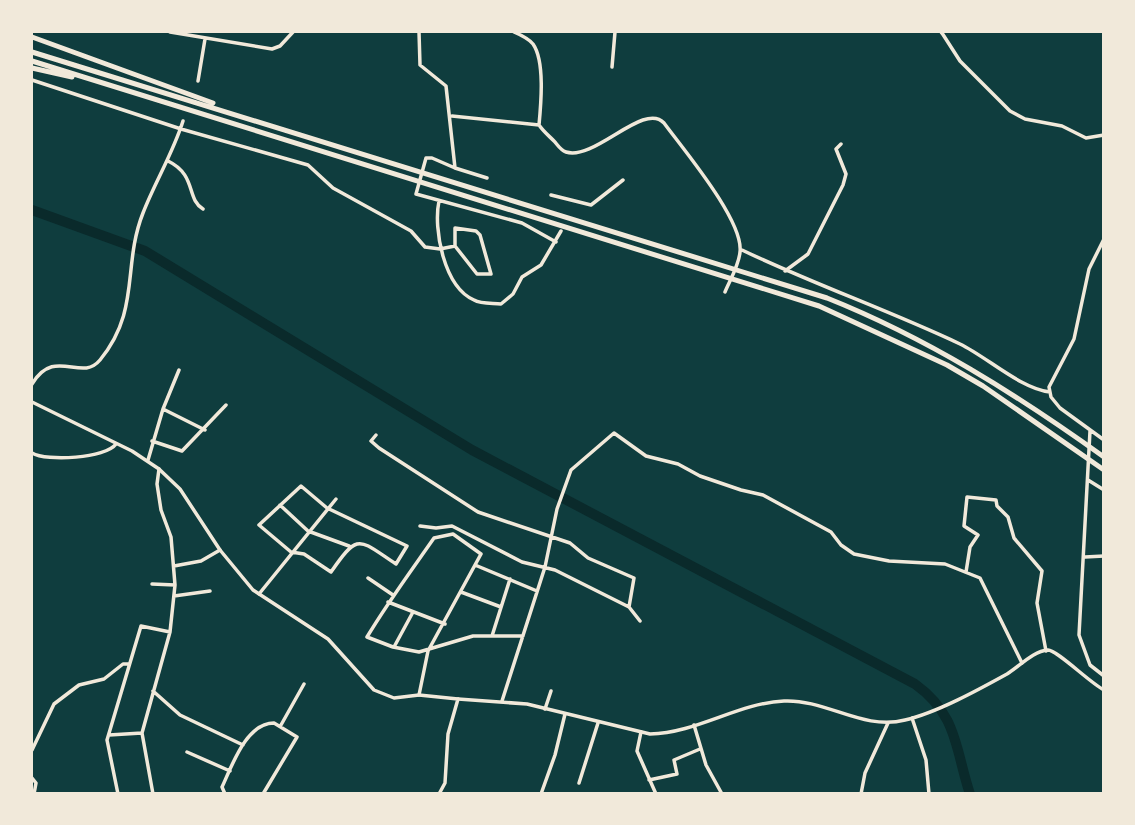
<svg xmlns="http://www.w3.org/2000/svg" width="1135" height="825" font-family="'Fira Sans Condensed',sans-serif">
	<rect width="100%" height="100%" fill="#0f3d3e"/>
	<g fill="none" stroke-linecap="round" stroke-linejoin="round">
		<path stroke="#0a2a2b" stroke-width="10" d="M32 210 145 251 472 450 915 684C958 715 955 749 970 794"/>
		<path stroke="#f1e9da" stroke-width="3.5" d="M170 32 272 49 280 46 293 32
			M419 32 420 65 446 86 455 168 432 158H426L416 194 522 223 556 242
			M514 32C521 35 529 39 533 44 545 61 541 104 539 125 543 131 548 135 554 141 557 144 560 150 566 152 595 161 644 101 664 123 683 149 744 221 740 252 739 265 730 280 725 292
			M942 33 960 61 1010 111 1025 119 1062 126 1086 138 1104 135
			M612 67 615 32
			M32 80 181 129 308 165 333 188 411 231 425 247 440 249 455 246
			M198 81 205 39
			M452 116 539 125
			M168 161C197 175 186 199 203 209
			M455 168 487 178
			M551 195 591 205 623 180
			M439 201C433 229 444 287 474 300 481 304 492 303 501 304L513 294 522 277 541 265 561 231
			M455 228 476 231 480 235 491 274H477L455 246Z
			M1104 239 1089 269 1074 339 1049 387 1051 397 1060 408 1104 440
			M742 250C813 284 888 310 960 344 987 357 1021 389 1050 392
			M785 271 808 254 843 185 846 174 836 149 841 144
			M32 384C55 346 81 383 100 360 141 310 122 266 143 213 155 182 173 153 183 121
			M163 409 205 430
			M1090 431 1079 635 1090 665 1104 676
			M376 435 371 441 379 448 478 512 570 543 588 558 634 578 629 607
			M152 441 182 451 226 405
			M32 453C47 462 106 458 116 444
			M148 460 163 409 179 370
			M1088 480 1104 490
			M301 486 327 508 407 546 396 564C358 539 359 532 331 572L304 554 291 552 259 525Z
			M280 505 308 531 349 546
			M420 526 436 528 452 526 522 562 555 570 629 607 640 621
			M1085 557 1104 556
			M475 565 537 591
			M174 566 201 561 220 550
			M966 572 970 547 978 535 964 526 967 497 996 500 997 506 1008 517 1014 538 1042 571 1037 603 1046 651
			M368 578 393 595
			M152 584 175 585
			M461 592 501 607
			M259 594 336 499
			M174 596 210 591
			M388 602 445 624
			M492 636 510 579
			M394 647 413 612
			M153 691 180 715 243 745
			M502 701 545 567 557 509 571 470 614 433 646 456 678 464 700 476 741 490 763 495 831 532 841 545 854 554 889 561 945 564 980 578 1022 663
			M545 709 551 691
			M281 725 304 684
			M694 725 706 765 722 794
			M641 732 637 751 656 794
			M109 735 142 733
			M32 750 54 704 79 685 104 679 123 664H129
			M187 752 230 771
			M32 778 36 783 34 794
			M649 780 677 774 674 760 700 749
			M579 783 598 723
			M118 794 107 740 141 626 170 632
			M153 794 142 733 170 632 175 585 171 537 161 510 157 484 159 469
			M225 794 222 787C232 766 246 723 274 723L297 737 263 794
			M439 794 445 783 448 734 458 699 419 695 428 651 481 554 453 534 434 538C411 571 388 602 367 637L393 647 419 652 473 636H523
			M541 794 555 755 565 714
			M861 794 865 773 888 723"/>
		<path stroke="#f1e9da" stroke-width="3.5" d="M941 32 942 33
			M32 402 132 451 159 469 180 489 220 550 253 590 328 639 374 690 394 698 419 695
			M458 699 527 704 650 734C697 733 738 703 784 701 826 699 863 731 905 720 936 713 978 690 1007 674 1020 666 1033 651 1048 650 1057 650 1090 683 1104 690
			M912 718 926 760 929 794"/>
		<path stroke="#f1e9da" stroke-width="5" d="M32 37 213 103
			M32 52 827 298C927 338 1016 394 1104 457
			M32 61 819 306 947 365 983 386 1104 470
			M32 68 72 77"/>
	</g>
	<rect width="1135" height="825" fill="none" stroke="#f1e9da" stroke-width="66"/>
</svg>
